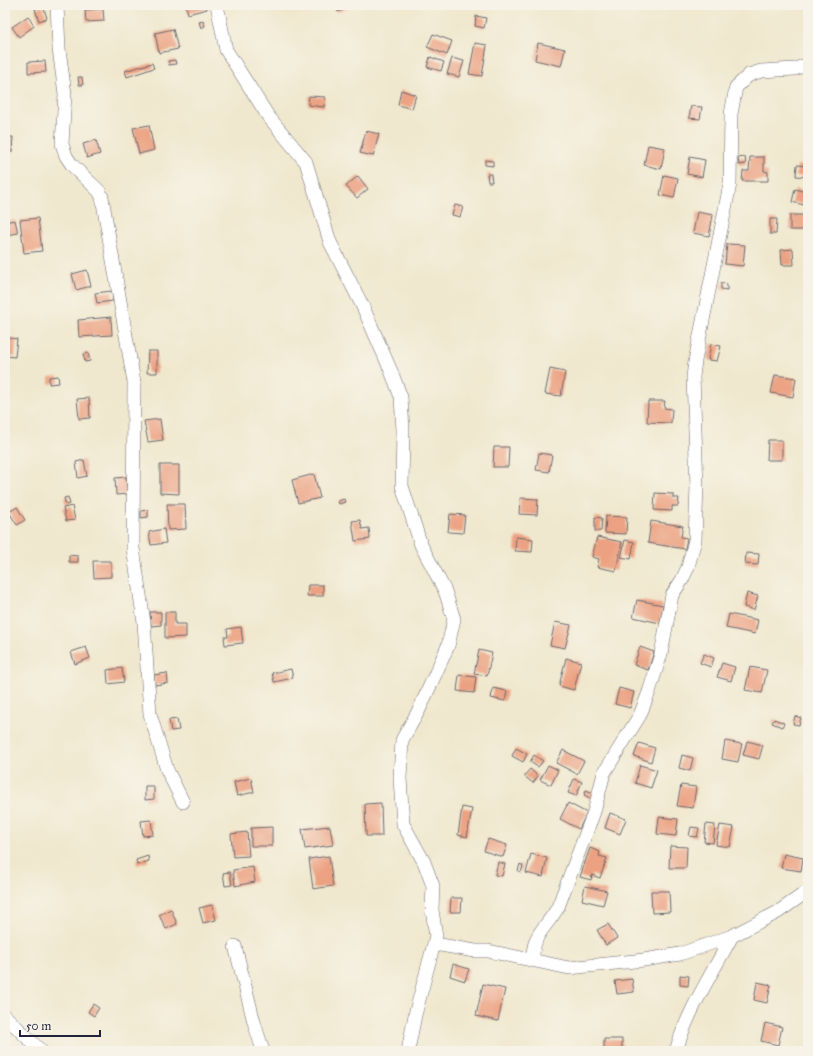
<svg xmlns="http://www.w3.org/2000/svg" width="813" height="1056" font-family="'IM FELL Great Primer',serif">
	<rect width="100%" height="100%" fill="#f7f3e8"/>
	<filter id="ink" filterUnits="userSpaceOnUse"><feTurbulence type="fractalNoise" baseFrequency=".025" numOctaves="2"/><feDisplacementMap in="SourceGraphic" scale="8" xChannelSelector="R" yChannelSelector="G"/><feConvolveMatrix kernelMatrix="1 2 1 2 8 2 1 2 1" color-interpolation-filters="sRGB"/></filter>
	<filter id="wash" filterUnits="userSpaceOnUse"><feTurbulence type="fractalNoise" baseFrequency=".012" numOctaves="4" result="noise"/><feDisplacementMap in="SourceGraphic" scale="16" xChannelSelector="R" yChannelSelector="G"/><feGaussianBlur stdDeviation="0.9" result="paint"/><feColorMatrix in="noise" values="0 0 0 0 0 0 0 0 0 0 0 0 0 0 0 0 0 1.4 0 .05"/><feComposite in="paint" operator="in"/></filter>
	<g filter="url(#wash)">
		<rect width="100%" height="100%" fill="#f0e8ce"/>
		<g id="blocks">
			<path fill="#eca282" d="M186 5H206L207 9 188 14Z
				M335 5H348L349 7 338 12Z
				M43 6 47 18 39 21 35 9Z
				M103 9 104 21 86 22 85 10Z
				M28 16 34 26 19 37 12 27Z
				M476 16 486 18 484 28 475 26Z
				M203 21 205 26 201 28 199 22Z
				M173 29 178 49 159 53 155 33Z
				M433 34 452 41 447 55 427 47Z
				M475 43 487 45 482 76 469 74Z
				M538 43 565 49 561 66 535 60Z
				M430 57 444 62 441 71 427 67Z
				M452 58 464 61 459 77 447 74Z
				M175 60 176 64 169 65 168 61Z
				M45 61 46 72 28 73V62Z
				M152 63 154 68 127 77 125 71Z
				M78 77H82L83 85H79Z
				M401 90 416 95 412 109 398 105Z
				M309 96 325 97 324 107 308 105Z
				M691 106 702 107 700 119 689 118Z
				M149 125 154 150 139 154 133 128Z
				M366 131 379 134 373 156 360 153Z
				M5 137H13L12 152 5 151Z
				M96 140 100 154 87 158 83 144Z
				M648 145 665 148 661 169 644 165Z
				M690 157 705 160 702 177 687 174Z
				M745 157 746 164 739 165 738 158Z
				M750 157H764V171L768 172V181H742L743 171H749Z
				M485 160 493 161V166L485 165Z
				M797 165 808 166 807 177 796 176Z
				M487 174H491L492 182H488Z
				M664 175 678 178 674 198 660 195Z
				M358 176 368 189 357 198 346 186Z
				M795 189 806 192 804 205 792 202Z
				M455 205 463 207 460 217 452 215Z
				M697 212 713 215 709 236 693 233Z
				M790 215H808V230H790Z
				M38 218 42 251 24 253 20 220Z
				M770 219H777L776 234H770Z
				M15 220 18 233 6 235 5 222Z
				M727 244 745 245 743 266 725 264Z
				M793 249 794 265H782L781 250Z
				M87 270 91 286 76 290 72 274Z
				M721 283 727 284V290L721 289Z
				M112 291 113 301 97 303 95 293Z
				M111 317 112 335 79 337 78 320Z
				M5 337 17 339 15 357 5 356Z
				M711 344 721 346 717 361 708 360Z
				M148 351H157V373H147Z
				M88 353 90 361 85 362 83 354Z
				M5 366 8 367 6 382H5Z
				M550 369 565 372 561 396 545 394Z
				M775 375 796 378 793 397 771 393Z
				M58 376 59 383 49 384V377Z
				M89 398 90 418 79 419 77 399Z
				M648 401H665L664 408 672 409 671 423 647 422Z
				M160 419 163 440 148 442 144 421Z
				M768 440H782V460H767Z
				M494 447H509L508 467H493Z
				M539 453 552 455 549 472 536 470Z
				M84 460 87 476 78 478 76 462Z
				M160 465H179V494L160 493Z
				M314 474 320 498 298 503 292 480Z
				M126 477 128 494 116 495 115 478Z
				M655 493 673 494V498H679L678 506H672V511L654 510Z
				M68 497 70 504 66 505 64 498Z
				M520 498 538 499 537 515 519 514Z
				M344 499 345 502 339 504 338 501Z
				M167 504H185L186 529 168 530Z
				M72 506 75 520 66 521 63 508Z
				M17 507 25 520 17 525 9 512Z
				M148 510V517L141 518V511Z
				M450 514 465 515 463 533 448 532Z
				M606 516 627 517 626 534 605 533Z
				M595 517 602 518 601 531H595Z
				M360 520 362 529 369 528 370 539 355 541 352 521Z
				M651 521 683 526 681 537 687 538 685 549 648 543Z
				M164 529 166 543 151 545 149 532Z
				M516 537 533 539 532 552 515 551Z
				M597 537 622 542 616 571 597 567 599 559 592 557Z
				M625 540 634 542 631 559 621 557Z
				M746 553 759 554 758 565 745 564Z
				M69 555 78 556V562H69Z
				M93 561H111V577L94 578Z
				M308 585H323V596H307Z
				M747 593 758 596 754 610 744 607Z
				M637 600 663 605 660 623 633 617Z
				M150 612H161V625L151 626Z
				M165 612H175V624H186V637L165 638Z
				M729 614 758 620 755 634 726 628Z
				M555 622 571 625 565 648 550 645Z
				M241 627 243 643 225 645 224 637H228L227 629Z
				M86 647 90 658 75 664 71 652Z
				M640 647 654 652 648 670 634 665Z
				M479 650 492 653 487 676 474 674Z
				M704 654 714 658 711 667 700 663Z
				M566 658 581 662 574 690 559 686Z
				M722 663 735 667 731 681 717 677Z
				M750 667 767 670 762 693 745 690Z
				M122 668 124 682 108 684 107 670Z
				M291 669 293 678 274 682 272 673Z
				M167 673 168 683 155 685 154 675Z
				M459 675 476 677 474 693 457 691Z
				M493 688 507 691 505 701 491 698Z
				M619 688 634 692 630 708 615 704Z
				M795 716 801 718 799 725 793 724Z
				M177 719 179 730 171 731 169 720Z
				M774 719 784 723 782 727 772 723Z
				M725 741 742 744 738 762 722 759Z
				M747 741 763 745 759 759 743 755Z
				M639 743 655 748 651 762 634 756Z
				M516 748 527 754 523 762 512 756Z
				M563 750 584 761 577 774 556 763Z
				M534 755 543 761 538 767 530 762Z
				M682 755 693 758 690 771 679 768Z
				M548 765 558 770 551 785 540 780Z
				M640 765 657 770 651 788 635 783Z
				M530 769 538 776 533 783 524 776Z
				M251 778 254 792 237 796 234 782Z
				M574 779 582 782 576 796 568 793Z
				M681 785 696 787 693 808 677 806Z
				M145 786H154V799L145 800Z
				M586 790 594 793 591 799 584 795Z
				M381 803 382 836H366L365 804Z
				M568 803 587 813 579 829 560 819Z
				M462 807 472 809 467 837 458 835Z
				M610 813 626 819 620 834 605 828Z
				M659 817 678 819 676 836 657 834Z
				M151 820 153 835 143 836 141 821Z
				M706 824 715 825 713 843 704 842Z
				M720 825 734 827 730 847 716 845Z
				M330 826 333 845 305 849 302 829Z
				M272 827V846H251V828Z
				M691 827 699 828 697 837 689 836Z
				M247 832 249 856 233 857 231 834Z
				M488 839 507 845 503 857 484 851Z
				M670 846 687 847 686 868H669Z
				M590 848 600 852 599 856 607 858 600 878 592 875 591 880 580 877Z
				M531 854 547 858 543 877 526 873Z
				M784 854 803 858 801 871 781 868Z
				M148 856 149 861 137 865 136 860Z
				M329 856 333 886 313 889 309 859Z
				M498 862 505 864 502 876 495 875Z
				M520 864 523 866 521 872 518 871Z
				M253 867 255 882 235 886 233 870Z
				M230 872 232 885 225 886 223 873Z
				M585 886 607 891 603 905 582 900Z
				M651 891H669L670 912 652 913Z
				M451 898H462L461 912H450Z
				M212 905 216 920 203 923 199 908Z
				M171 909 177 924 166 929 159 915Z
				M608 924 617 938 606 945 597 930Z
				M453 964 469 969 465 981 450 976Z
				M680 975 689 976 688 986 680 985Z
				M632 979 634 992 617 994 615 981Z
				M757 982 771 985 767 1003 754 1000Z
				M483 984 505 989 498 1021 476 1016Z
				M93 1004 99 1008 94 1016 88 1012Z
				M765 1023 782 1027 778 1045 761 1041Z
				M604 1039H622V1051H604Z"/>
		</g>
	</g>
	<g filter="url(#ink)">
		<use href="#blocks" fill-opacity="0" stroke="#6a676e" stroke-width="1"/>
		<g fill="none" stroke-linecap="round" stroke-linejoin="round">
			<defs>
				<path id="minor" d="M57 5 59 49 65 94 62 144 66 156 72 165 99 191 102 197 134 382 133 548 144 622 150 714 167 770 183 802
					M217 5 226 50 268 116 306 162 330 242 363 307 391 371 401 397 403 430 402 486 421 545 445 591 454 619 448 646 419 710 402 740 400 778 403 824 424 862 433 886 432 910 436 936 415 1015 408 1051
					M435 944 475 951H488L569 968 644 960 680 954 732 936 778 912 808 891
					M235 946 254 1022 263 1051
					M533 960C532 933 546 929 558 907L594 812 604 773 640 715 649 692 661 654 672 595 682 580 688 567 695 540 697 486 693 377 695 361 730 184 731 114 736 87 749 75 761 71 795 69 808 64
					M5 1016 41 1051
					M676 1051C687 1012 713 972 732 936"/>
			</defs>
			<use href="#minor" stroke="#6a676e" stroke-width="14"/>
			<use href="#minor" stroke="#fff" stroke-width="13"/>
		</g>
	</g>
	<rect width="813" height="1056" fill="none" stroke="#f7f3e8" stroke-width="20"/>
	<path d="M20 1030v6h80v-6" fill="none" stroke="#22223b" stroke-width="2"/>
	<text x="26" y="1030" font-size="12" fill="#22223b" stroke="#f7f3e8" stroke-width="3" paint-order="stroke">50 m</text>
</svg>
